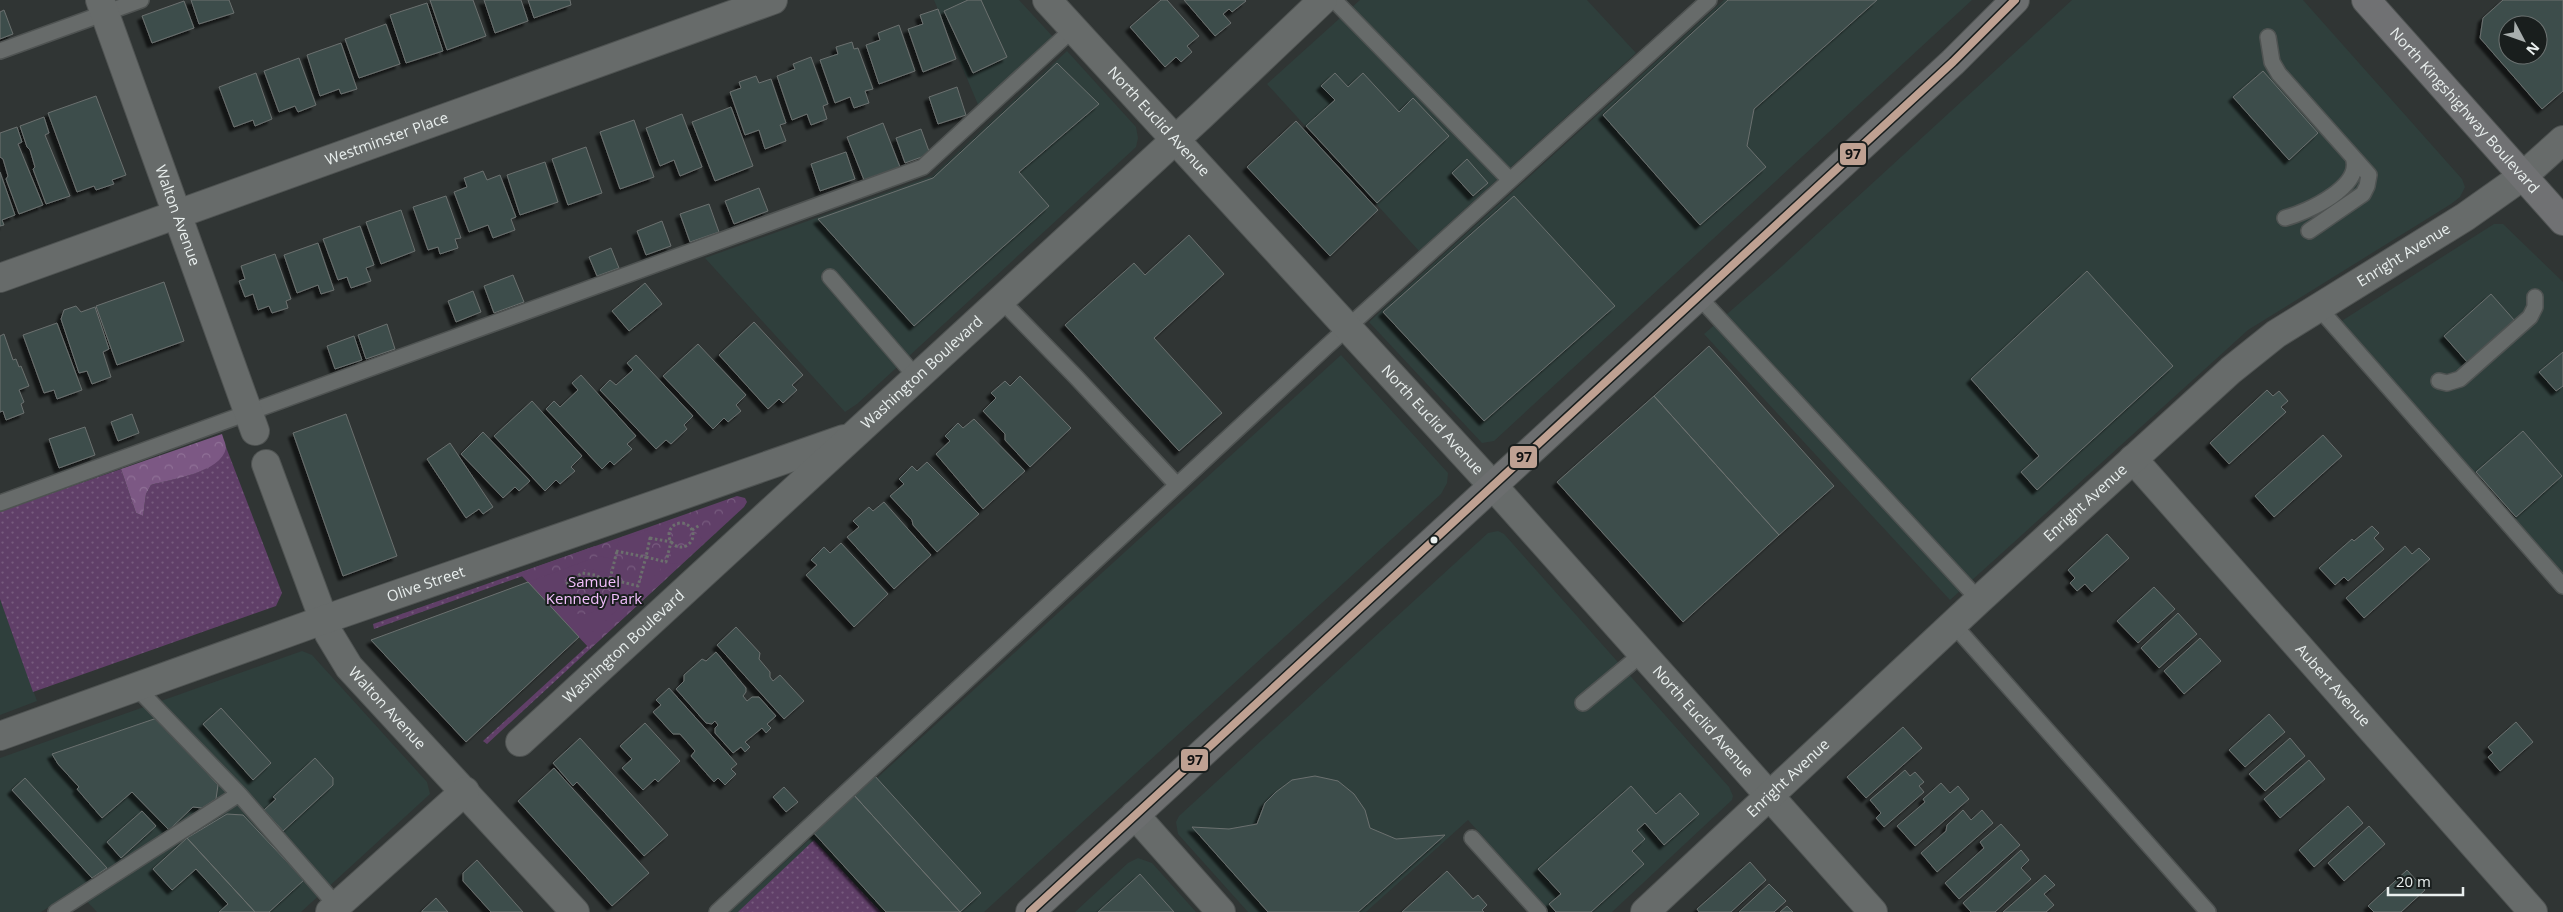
<svg xmlns="http://www.w3.org/2000/svg" width="2563" height="912" font-family="'Open Sans',sans-serif">
	<defs>
		<pattern id="grass-dots" width="8" height="8" patternUnits="userSpaceOnUse" patternTransform="scale(1.25)"><rect width="8" height="8" fill="#603f68"/><path d="M2 2h.1M6 6h.1" fill="none" stroke="#775b7e" stroke-width="1.8" stroke-linecap="round"/></pattern>
		<pattern id="forest-crowns" width="20" height="18" patternUnits="userSpaceOnUse" patternTransform="scale(1.25)"><rect width="20" height="18" fill="#7c5884"/><path d="M2 6a3 3 0 1 1 6 0M12 15a3 3 0 1 1 6 0" fill="none" stroke="#8f7096"/></pattern>
		<pattern id="park-crowns" width="20" height="18" patternUnits="userSpaceOnUse" patternTransform="scale(1.25)"><rect width="20" height="18" fill="#603f68"/><path d="M2 6a3 3 0 1 1 6 0M12 15a3 3 0 1 1 6 0" fill="none" stroke="#775b7e"/></pattern>
		<filter id="shadow"><feDropShadow dx="-4.5" dy="4.5" stdDeviation="1" flood-color="#0009"/></filter>
	</defs>
	<rect width="100%" height="100%" fill="#303534"/>
	<path fill="#2f3f3c" d="M934 0H1019L1055 39 979 107Z
		M1360 0H1587L1636 53 1419 251 1267 84Z
		M1724 0H1972L1494 441 1482 443 1369 322Z
		M2072 0H2303L2462 179 2465 187 2460 197 2451 204 2248 330 1950 600 1704 334 1780 268Z
		M1067 51 1136 127 1138 138 1136 147 857 404 845 412 705 258 932 176Z
		M2494 224H2503L2563 282V575L2340 322Z
		M1341 355 1448 473 1447 483 1441 494 984 912H730Z
		M1498 531 1504 534 1729 787 1733 796 1732 800 1612 912H1550L1468 820 1366 912H1248L1178 834 1176 822 1179 816 1488 533Z
		M0 599 37 701 0 715Z
		M302 651 312 655 427 782 430 794 301 912H97L76 890 41 912H0V758Z
		M1138 858 1152 863 1196 912H1075L1128 863Z"/>
	<path fill="url(#grass-dots)" d="M226 447 282 593 276 606 33 692 0 599V511L121 469 136 513 143 516 146 494 151 485C177 477 215 475 226 447Z
		M595 546 596 550 374 629 373 624Z
		M665 575 667 578 487 744 483 741Z
		M814 840 881 912H738Z"/>
	<path fill="url(#forest-crowns)" d="M222 434C223 438 226 444 226 448 221 473 171 479 151 485L146 494 143 516 136 513 121 469Z"/>
	<path fill="url(#park-crowns)" d="M737 496 745 498 747 502 744 507 590 649 519 573Z"/>
	<path fill="#603f68" d="M685 517 693 523H675L668 530 667 539 649 536 645 551 641 550 640 554 616 549 619 540Z
		M698 532 703 541 678 564 669 563 673 548C690 553 690 540 698 532Z
		M599 556 613 559 609 573 600 571 599 574 592 569C578 568 568 573 562 585L567 587C563 599 568 607 578 614 593 616 607 607 604 591H615L616 583 639 587 648 560 662 562 660 571 583 641 528 582Z"/>
	<path fill="#3e4e4c" stroke="#6b706f" fill-rule="evenodd" filter="url(#shadow)" d="M191 0H229L234 13 199 24Z
		M430 0H473L486 36 447 50Z
		M484 0H521L528 21 495 33Z
		M528 0H570L571 5 534 18Z
		M968 0H981L1007 57 973 73 944 11Z
		M1161 0H1167L1199 36 1187 46 1192 52 1181 62 1176 57 1165 67 1130 27Z
		M1184 0H1245L1246 1 1232 12 1229 9 1223 14 1231 23 1215 36Z
		M1728 0H1877L1754 109 1747 146 1766 167 1700 225 1603 115Z
		M2503 0H2563V91L2542 109 2480 38 2483 18ZM2508 25H2538V55H2508Z
		M184 1 194 28 152 43 142 16Z
		M427 3 443 51 406 63 390 15Z
		M938 9 956 59 923 72 908 29 923 24 920 15Z
		M4 10 13 34 0 39V12Z
		M386 24 400 64 359 78 345 39Z
		M899 25 915 71 879 84 866 45 880 40 878 33Z
		M852 42 854 49 858 48 873 89 865 91 869 103 854 108 850 97 835 103 820 60 838 54 836 47Z
		M341 43 357 89 341 94 339 89 320 96 307 55Z
		M811 57 828 104 823 106 827 119 811 125 807 114 792 120 777 76 795 69 793 64Z
		M299 58 316 105 298 112 295 106 279 112 264 71Z
		M1057 63 1099 104 1019 172 1049 206 914 326 818 219 933 178Z
		M2263 71 2318 133 2289 160 2233 97Z
		M256 73 272 119 255 126 253 120 234 127 219 87Z
		M1335 73 1348 87 1363 73 1399 112 1413 98 1449 136 1377 203 1306 126 1335 100 1321 86Z
		M756 76 759 83 771 79 786 123 780 125 786 141 765 149 759 130 745 135 730 92 741 88 739 82Z
		M957 87 966 115 938 124 929 97Z
		M96 96 126 175 112 180 114 184 96 190 94 186 77 192 48 113Z
		M731 107 753 166 715 181 692 122Z
		M682 114 702 167 680 176 674 160 660 166 646 128Z
		M44 117 49 133 45 135 70 196 46 204 33 169 35 167 30 150 27 147 20 126Z
		M634 120 654 177 620 189 600 132Z
		M1296 121 1378 210 1330 256 1247 167Z
		M883 123 900 167 864 180 847 137Z
		M17 127 22 142 18 144 43 205 19 214 6 179 8 176 3 159 0 157V133Z
		M921 129 930 154 905 163 896 138Z
		M586 147 602 193 568 205 552 159Z
		M846 152 855 179 820 191 811 164Z
		M1467 159 1488 183 1473 196 1452 173Z
		M545 162 558 202 520 215 507 175Z
		M483 171 487 180 500 175 516 217 511 219 515 230 493 238 488 225 469 232 454 192 467 187 464 178Z
		M0 172 15 215 2 220 4 225 0 226Z
		M759 188 768 211 734 224 725 201Z
		M446 196 461 238 455 239 458 248 440 254 438 247 428 250 413 207Z
		M1514 196 1615 306 1484 421 1383 312Z
		M709 204 719 232 690 242 680 214Z
		M401 210 415 251 381 264 366 222Z
		M662 221 671 246 646 255 637 231Z
		M360 226 374 265 366 268 371 281 351 288 347 277 338 280 323 239Z
		M1189 235 1224 274 1154 338 1222 413 1179 451 1065 325 1134 263 1145 275Z
		M318 243 334 290 321 294 318 285 297 293 284 255Z
		M611 248 619 268 597 276 589 257Z
		M275 254 291 299 286 301 288 308 272 313 269 306 258 310 253 294 245 297 239 281 245 279 241 266Z
		M2087 271 2173 366 2037 490 2021 472 2039 456 1971 379Z
		M513 275 524 302 494 313 484 286Z
		M164 282 184 341 117 365 96 306Z
		M645 283 662 304 629 331 612 311Z
		M473 291 481 312 456 322 448 301Z
		M2491 294 2515 321 2468 363 2444 336Z
		M76 306 81 312 95 307 109 349 103 352 111 377 92 384 87 371 79 373 61 319 64 310Z
		M754 322 803 375 792 385 797 390 783 403 779 399 768 409 719 355Z
		M57 323 82 390 57 399 54 390 44 393 23 335Z
		M387 324 395 349 366 359 358 335Z
		M4 334 13 360 16 359 19 367 21 366 29 386 19 390 24 402 21 404 24 413 6 420 3 411 0 412V336Z
		M354 336 362 360 335 369 327 346Z
		M698 344 746 395 736 405 741 411 728 422 724 418 713 429 663 376Z
		M1709 346 1834 486 1779 535 1654 396Z
		M2563 352V386L2556 391 2539 372Z
		M636 355 693 416 684 425 687 429 671 444 666 440 656 449 600 390 610 380 616 385 633 370 627 363Z
		M581 375 636 436 627 444 632 449 614 465 610 461 602 469 546 409 554 401 560 407 578 390 572 383Z
		M1020 376 1071 428 1030 467 1005 440V434L983 411 996 398 991 393 1005 381 1010 386Z
		M2267 390 2273 396 2279 391 2288 401 2281 407 2286 412 2229 464 2210 443Z
		M1654 396 1779 535 1683 622 1557 482Z
		M532 401 582 456 571 467 575 471 560 484 556 480 545 491 494 436Z
		M132 414 139 433 118 441 111 422Z
		M346 414 397 556 343 576 293 433Z
		M974 419 1025 471 983 509 936 454 950 441 945 436 958 423 963 428Z
		M85 427 95 455 59 468 49 439Z
		M2523 431 2562 476 2516 517 2476 472Z
		M483 432 530 481 519 491 515 487 503 498 461 454Z
		M2323 435 2342 456 2274 517 2255 496Z
		M450 443 493 507 483 514 479 509 466 518 427 459Z
		M927 462 979 514 937 552 913 525 912 520 890 496 904 484 899 479 912 466 917 471Z
		M884 502 931 555 894 589 847 537 859 527 853 521 869 507 873 511Z
		M2372 526 2379 533 2374 538 2384 549 2348 581 2344 577 2335 585 2319 568 2352 539 2354 541Z
		M2107 534 2129 558 2092 592 2085 584 2077 591 2070 583 2075 578 2068 570Z
		M841 543 888 594 854 627 806 575 817 565 811 560 824 547 830 553Z
		M2405 546 2412 554 2419 548 2430 559 2364 618 2346 598Z
		M528 582 579 637 466 742 371 640Z
		M2154 587 2175 609 2138 643 2117 621Z
		M2178 613 2197 634 2159 668 2141 648Z
		M736 627 760 653 759 659 770 672V677L773 681 780 675 804 701 784 719 717 645Z
		M2200 638 2221 661 2184 694 2164 671Z
		M716 652 746 688V692L743 696 747 701 752 697H759L776 716 767 724 771 728 766 733 762 728 745 742 750 747 745 752 741 747 733 753 715 733V728L718 725 715 721 712 724 706 723 676 689 684 681V675L702 659 706 661Z
		M669 688 737 764 731 769 736 774 725 785 718 778 714 782 691 756 695 751 680 734H673L653 712 661 705 656 700Z
		M221 708 271 763 253 780 203 724Z
		M2269 714 2285 732 2245 767 2229 750Z
		M157 718 218 785 216 799 202 808 193 807 169 830 132 792 102 818 77 789 79 787 58 764 52 754Z
		M2516 722 2533 742 2500 771 2488 757 2493 753 2488 747Z
		M645 723 680 761 658 782 655 779 643 790 622 768 632 759 620 746Z
		M1903 727 1922 748 1866 798 1847 777Z
		M580 738 668 835 644 856 577 782 573 786 553 763Z
		M2290 738 2305 756 2265 791 2249 774Z
		M315 758 333 778V785L283 831 264 810 276 799 273 797Z
		M2309 760 2325 779 2280 818 2264 799Z
		M554 768 649 873 612 906 518 801Z
		M1905 770 1910 776 1915 772 1924 782 1919 786 1924 792 1884 827 1876 818 1881 813 1870 800Z
		M874 775 981 893 960 912 853 794Z
		M1315 776 1338 781 1354 794 1365 810 1370 828 1396 839 1445 835 1358 912H1268L1192 827 1229 829 1257 824 1265 803 1276 792 1292 780Z
		M25 778 107 868 92 878 12 790Z
		M1941 783 1950 793 1958 786 1969 799 1915 846 1897 826 1925 802 1923 799Z
		M1631 786 1656 814 1680 793 1699 814 1664 845 1645 823 1637 830 1645 839 1632 851 1644 864 1591 912H1556L1549 904 1561 894 1538 869Z
		M784 787 798 802 786 812 773 797Z
		M853 794 960 912H886L812 831Z
		M2348 806 2363 823 2314 867 2299 850Z
		M1963 810 1971 820 1982 810 1993 823 1937 872 1921 853 1946 831 1947 825Z
		M142 811 156 826 121 858 107 842Z
		M227 814 243 815 304 880 269 912H255L187 838Z
		M2001 824 2020 845 1959 899 1945 883 1984 848 1980 842Z
		M2369 826 2385 844 2344 881 2328 863Z
		M187 838 255 912H219L228 904 196 869 172 890 153 869Z
		M2021 850 2029 860 2021 868 2031 879 1995 912H1971L1963 903Z
		M477 860 523 912H491L463 881V873Z
		M1750 862 1766 880 1731 912H1699L1697 909Z
		M2407 870 2425 890 2401 912H2374L2368 906Z
		M1447 871 1473 899 1478 895 1487 905 1482 910 1484 912H1402Z
		M1140 874 1174 912H1098Z
		M2045 875 2055 885 2044 894 2054 905 2046 912H2003Z
		M1769 884 1786 901 1774 912H1739Z
		M436 898 448 912H422V911Z
		M1787 906 1793 912H1780Z"/>
	<g fill="none" stroke-linecap="round" stroke-linejoin="round">
		<defs>
			<path id="service" d="M1334 0 1510 180
				M2268 37 2272 62 2279 74 2353 157C2364 186 2308 212 2285 218
				M0 51 141 0
				M2309 231 2363 194 2367 186 2369 175 2353 157
				M830 277 917 378
				M1699 297 1979 600
				M1001 300 1076 377 1177 485
				M2318 307 2563 586
				M2439 381 2447 383 2460 379 2530 317 2535 307V297
				M0 503 923 167 1073 29
				M1953 624 2208 912
				M136 687 239 794 337 906
				M1583 703 1643 653
				M1472 838 1539 912
				M56 912 239 794
				M717 912 1326 347 1709 0"/>
			<g id="minor">
				<path id="s1" d="M100 0 255 431"/>
				<path id="s2" d="M1047 0 1494 487 1873 912"/>
				<path id="s3" d="M0 278 773 0"/>
				<path id="s4" d="M2133 459 2533 912"/>
				<path id="s5" d="M266 464 329 634 349 667 575 912"/>
				<path id="s6" d="M0 736 323 620 844 439"/>
				<path id="s7" d="M520 742 1201 116 1323 0"/>
				<path d="M1135 815 1221 912"/>
				<path d="M330 912 465 791"/>
				<path id="s8" d="M1645 912 1979 600 2231 370 2276 334 2465 217 2523 176 2563 140"/>
			</g>
			<path id="secondary" d="M1030 912 1953 62 2015 0"/>
			<g id="primary">
				<path id="s9" d="M2366 0 2563 221"/>
			</g>
		</defs>
		<use href="#service" stroke="#4f5352" stroke-width="18"/>
		<use href="#minor" stroke="#4f5352" stroke-width="30"/>
		<use href="#secondary" stroke="#4f5352" stroke-width="30"/>
		<use href="#primary" stroke="#4f5352" stroke-width="30"/>
		<path stroke="#6c6f6e" stroke-width="3" stroke-dasharray="2.5 2.5" stroke-linecap="butt" d="M669 535a12 12 0 1 1 24 0a12 12 0 1 1-24 0Z
			M692 530 700 525
			M650 538 671 542 666 562 646 557Z
			M616 551 646 557 638 586 610 579 617 551
			M566 584 582 573 595 575 604 580 610 579"/>
		<use href="#service" stroke="#676b6a" stroke-width="15"/>
		<use href="#minor" stroke="#676b6a" stroke-width="28"/>
		<use href="#secondary" stroke="#6c6e6f" stroke-width="28"/>
		<use href="#primary" stroke="#707173" stroke-width="28"/>
		<defs>
			<path id="bus-1" d="M1030 912 1953 62 2015 0"/>
		</defs>
		<use href="#bus-1" stroke="#191e1d" stroke-width="11"/>
		<use href="#bus-1" stroke="#bfa192" stroke-width="8"/>
	</g>
	<circle fill="#e9efee" stroke="#191e1d" stroke-width="2" cx="1434" cy="540" r="4.5"/>
	<g text-anchor="middle" stroke-width="4" stroke-linejoin="round" paint-order="stroke">
		<g font-size="15" fill="#e9efee" stroke="#191e1d">
			<text dy="5" stroke="none"><textPath href="#s9" startOffset="148">North Kingshighway Boulevard</textPath></text>
			<text dy="5" stroke="none"><textPath href="#s2" startOffset="165">North Euclid Avenue</textPath></text>
			<text dy="5" stroke="none"><textPath href="#s3" startOffset="411">Westminster Place</textPath></text>
			<text dy="5" stroke="none"><textPath href="#s1" startOffset="229">Walton Avenue</textPath></text>
			<text dy="5" stroke="none"><textPath href="#s8" startOffset="1006">Enright Avenue</textPath></text>
			<text dy="5" stroke="none"><textPath href="#s7" startOffset="546">Washington Boulevard</textPath></text>
			<text dy="5" stroke="none"><textPath href="#s2" startOffset="570">North Euclid Avenue</textPath></text>
			<text dy="5" stroke="none"><textPath href="#s8" startOffset="601">Enright Avenue</textPath></text>
			<text dy="5" stroke="none"><textPath href="#s6" startOffset="452">Olive Street</textPath></text>
			<text dy="5" stroke="none"><textPath href="#s7" startOffset="141">Washington Boulevard</textPath></text>
			<text dy="5" stroke="none"><textPath href="#s4" startOffset="302">Aubert Avenue</textPath></text>
			<text dy="5" stroke="none"><textPath href="#s5" startOffset="276">Walton Avenue</textPath></text>
			<text dy="5" stroke="none"><textPath href="#s2" startOffset="975">North Euclid Avenue</textPath></text>
			<text dy="5" stroke="none"><textPath href="#s8" startOffset="196">Enright Avenue</textPath></text>
		</g>
		<g font-size="15" fill="#f3c0fd" stroke="#191e1d">
			<text x="594" y="587">Samuel<tspan x="594" dy="17">Kennedy Park</tspan></text>
		</g>
	</g>
	<g stroke="#191e1d" stroke-width="2">
		<rect x="1839" y="142" width="28" height="24" rx="5" fill="#bfa192"/>
		<rect x="1509" y="445" width="29" height="24" rx="5" fill="#bfa192"/>
		<rect x="1180" y="748" width="29" height="24" rx="5" fill="#bfa192"/>
	</g>
	<g font-size="14" text-anchor="middle" font-weight="bold" fill="#111">
		<text x="1853" y="159">97</text>
		<text x="1524" y="462">97</text>
		<text x="1195" y="765">97</text>
	</g>
	<g transform="translate(2523 40) rotate(131)"><circle r="24" fill="#191e1d" stroke="#6c7271"/>
	<path d="M0-4L9 19L0 12L-9 19Z" fill="#a8aead"/>
	<text y="-8" font-size="14" font-weight="bold" text-anchor="middle" fill="#e9efee">N</text>
	</g>
	<path d="M2388 887v8h75v-8" fill="none" stroke="#e9efee" stroke-width="2.5"/>
	<text x="2396" y="887" font-size="15" fill="#e9efee" stroke="#191e1d" stroke-width="4" paint-order="stroke">20 m</text>
</svg>
